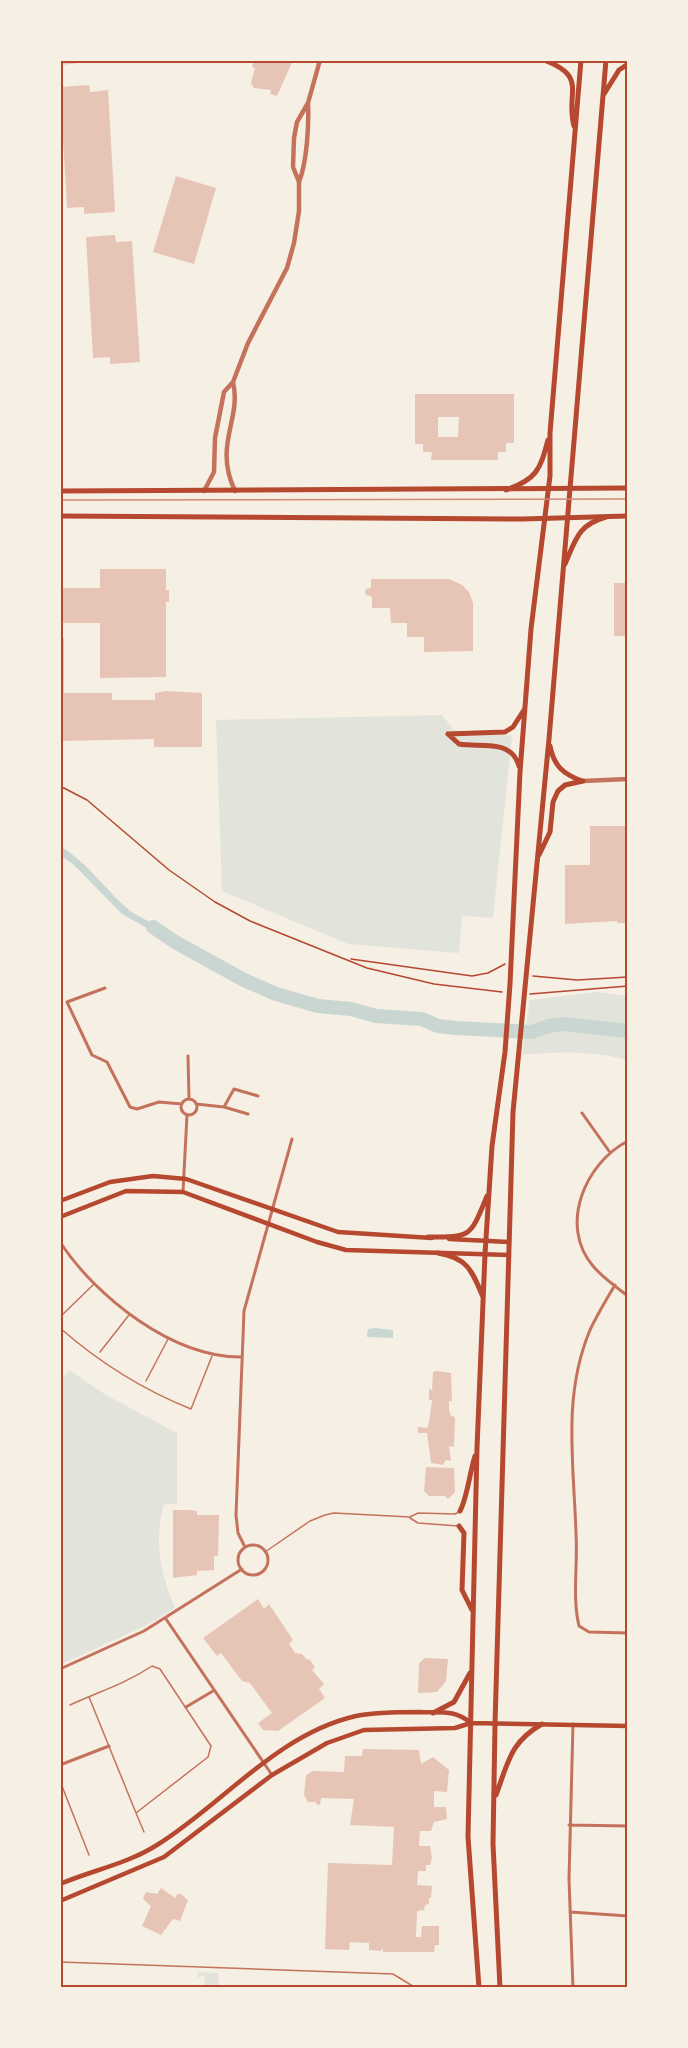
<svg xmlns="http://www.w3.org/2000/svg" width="688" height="2048" font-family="Barlow,sans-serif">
	<rect width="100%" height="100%" fill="#f6efe4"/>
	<path fill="#e2e4dc" d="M442 715 454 730 512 736 493 918 462 916 459 953 348 944 222 891 216 720Z
		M597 992 628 996V1060C594 1051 557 1051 522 1055L530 1000Z
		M69 1370 106 1395 177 1433V1504H164C154 1542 160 1572 175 1608L149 1624 60 1665V1381Z
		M198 1972 218 1973 219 1988H204L205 1975 198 1978Z"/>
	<path fill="#c9d6d2" d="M60 846C90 865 103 887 128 909 142 921 159 922 170 936L166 939 122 914 74 865 60 855Z
		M375 1328 393 1330V1338L367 1337 368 1329Z"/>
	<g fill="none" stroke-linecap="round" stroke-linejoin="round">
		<path stroke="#c9d6d2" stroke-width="14" d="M153 927 175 942 244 980 276 994 318 1006 351 1009 376 1016 422 1019 438 1026 456 1028 532 1032 548 1026 563 1024 628 1031"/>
	</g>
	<path fill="#e6c5b7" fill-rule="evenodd" d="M60 60H90V62L60 65Z
		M254 60H293L277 96 270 94 271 90 254 88 251 83 255 68 252 67Z
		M89 85 90 92 108 90 115 212 84 214V207L67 208 60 87Z
		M176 176 216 188 194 264 153 252Z
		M115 235 116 242 132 241 140 362 110 364V357L93 358 86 237Z
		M415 394H514V443H506V452H498V460H431L432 452H423V444H415ZM438 417H459L458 437H438Z
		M100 569H166V590H169V602H166V677L100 678V623H60V588H100Z
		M371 579H449L462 585 469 592 473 603V651L424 652V637H407V623H391L390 608H372V597L365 594 366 589 371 588Z
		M614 583H628V636H614Z
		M60 638H64V693H112V700H155V693L167 691 202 693V747H154V739L60 741Z
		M590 826H628L627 923H617V921L565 924V865H590Z
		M437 1371 451 1373 452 1401H449V1411L451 1416 455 1417 454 1447 449 1446 451 1461 446 1460 443 1465 431 1463 427 1433H418V1427L427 1428 429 1423 432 1400H429V1389L432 1390 433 1372Z
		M426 1467 454 1468 455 1492 448 1499 445 1496H429L424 1491Z
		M173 1510H189L197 1511V1515H219L218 1556H214V1570L197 1571V1575L173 1578Z
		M258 1599 264 1609 269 1604 293 1640 289 1644 295 1653 302 1654 307 1660 309 1659 315 1667 312 1670 324 1684 319 1689 325 1698 278 1731 263 1730 258 1723 272 1713 250 1683 242 1681 221 1653 217 1656 203 1638Z
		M425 1658 448 1659 446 1681 437 1692 418 1693 419 1663Z
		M363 1749 419 1750 421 1764 433 1757 449 1770 447 1792 434 1791V1807H446L447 1819 434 1822 431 1831H420L419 1846H430L432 1858 430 1865H426V1871H418L417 1885 432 1886 431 1898H429V1904L425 1905 424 1910 417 1911 416 1937H421L422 1926H439V1945H435L434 1952H383V1948L381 1951 369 1950V1943L350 1942 349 1950 325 1949 328 1863 392 1865 394 1827 350 1825 354 1799 321 1798 320 1805 316 1804V1802H308L304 1795 306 1775 313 1771 344 1772 345 1756H362Z
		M161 1888 175 1898 177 1894H181L188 1900 180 1921 173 1919 161 1935 142 1926 151 1906 143 1899 146 1892 157 1894Z"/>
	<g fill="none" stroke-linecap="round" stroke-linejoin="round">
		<path stroke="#b5482f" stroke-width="1.5" d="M60 786 87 800 169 870 215 902 250 921 367 968 434 984 502 992
			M351 959 472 976 488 973 505 964
			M533 976 577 980 628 977
			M530 994 628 986"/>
		<path stroke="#c5725c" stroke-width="1.5" d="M60 1317 94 1284
			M60 1328C100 1363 141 1389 191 1409L212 1356
			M100 1352 129 1315
			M146 1381 168 1339
			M410 1518 418 1523 458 1526
			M265 1552 310 1521 325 1515 334 1513 410 1517 418 1513 455 1514 459 1512
			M70 1705C98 1692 125 1684 152 1666L160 1669 211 1746 208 1757 136 1813 89 1697
			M60 1781 89 1855
			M136 1813 144 1832
			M60 1962 393 1974 416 1988"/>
		<path stroke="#c5725c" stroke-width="3" d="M105 988 67 1002 92 1055 107 1062 130 1107 137 1109 159 1102 182 1104
			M188 1056 189 1099
			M181 1107a8 8 0 1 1 16 0a8 8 0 1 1-16 0Z
			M196 1104 224 1107 248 1114
			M224 1107 234 1089 258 1096
			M582 1113 609 1151
			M628 1141C586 1162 558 1225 593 1266 602 1277 616 1287 628 1296
			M183 1192 187 1115
			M60 1242C96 1297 173 1358 242 1357
			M615 1285C606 1300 597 1315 590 1330 562 1397 574 1464 576 1534 578 1564 572 1597 579 1626L589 1632 628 1633
			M238 1560a15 15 0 1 1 30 0a15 15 0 1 1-30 0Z
			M245 1547 238 1533 236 1515 244 1311 292 1139
			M166 1619 272 1775
			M60 1669 144 1631 242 1569
			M186 1707 213 1691
			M60 1765 109 1746
			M569 1825 628 1826
			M570 1912 628 1916
			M573 1988 569 1879 573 1724"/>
		<path stroke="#c5725c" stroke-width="4.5" d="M299 182C307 162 309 125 308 103
			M233 382C242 420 213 444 235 491
			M204 491 214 472 215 438 224 392 233 382 248 343 287 268 294 243 299 211V182L293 167 294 138 297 122 308 103 320 60
			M583 781 628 779"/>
		<path stroke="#b5482f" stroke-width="4.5" d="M60 1201 110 1182 153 1176 186 1179 338 1232 432 1238
			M60 1217 126 1191 183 1192 317 1242 346 1250 509 1255
			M449 1239 509 1242
			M60 1884C93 1870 127 1864 157 1845 223 1804 277 1734 356 1716 376 1712 399 1712 420 1712 441 1713 454 1709 471 1723
			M60 1901 164 1857 272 1775 327 1743 364 1730 455 1728 471 1723 628 1726"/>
		<path stroke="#b5482f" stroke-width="5" d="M557 60H574
			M60 491 628 488
			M60 516 523 519 628 516"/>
		<path stroke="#b5482f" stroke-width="5" d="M544 60C589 77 565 92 574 126
			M604 94 619 70 628 64
			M506 490C537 479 540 470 548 440
			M565 564C576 539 578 525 606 517
			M448 734 459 744C480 748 511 738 519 766
			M448 734 505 732 513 727 524 710
			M550 746C554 766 563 774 582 781
			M539 855 550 832 553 802 558 791 565 785 583 781
			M428 1237C472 1237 470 1237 487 1196
			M438 1253C468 1258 472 1271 483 1297
			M460 1511C467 1499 470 1471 475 1456
			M459 1526 464 1533 462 1590 472 1610
			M433 1713 454 1702 470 1673
			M496 1795C508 1763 510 1742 542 1724
			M479 1988 468 1837 477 1448 485 1254 492 1146 505 1052 510 984 520 772 531 629 550 476V433L581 60
			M500 1988 493 1844 495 1724 513 1112 549 739 606 60"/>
		<path stroke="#cf8b77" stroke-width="1.5" d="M60 500 628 499"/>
	</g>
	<rect width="688" height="2048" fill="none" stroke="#f6efe4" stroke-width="123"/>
	<rect x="62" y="62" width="564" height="1924" fill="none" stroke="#b5482f" stroke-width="2"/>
</svg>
